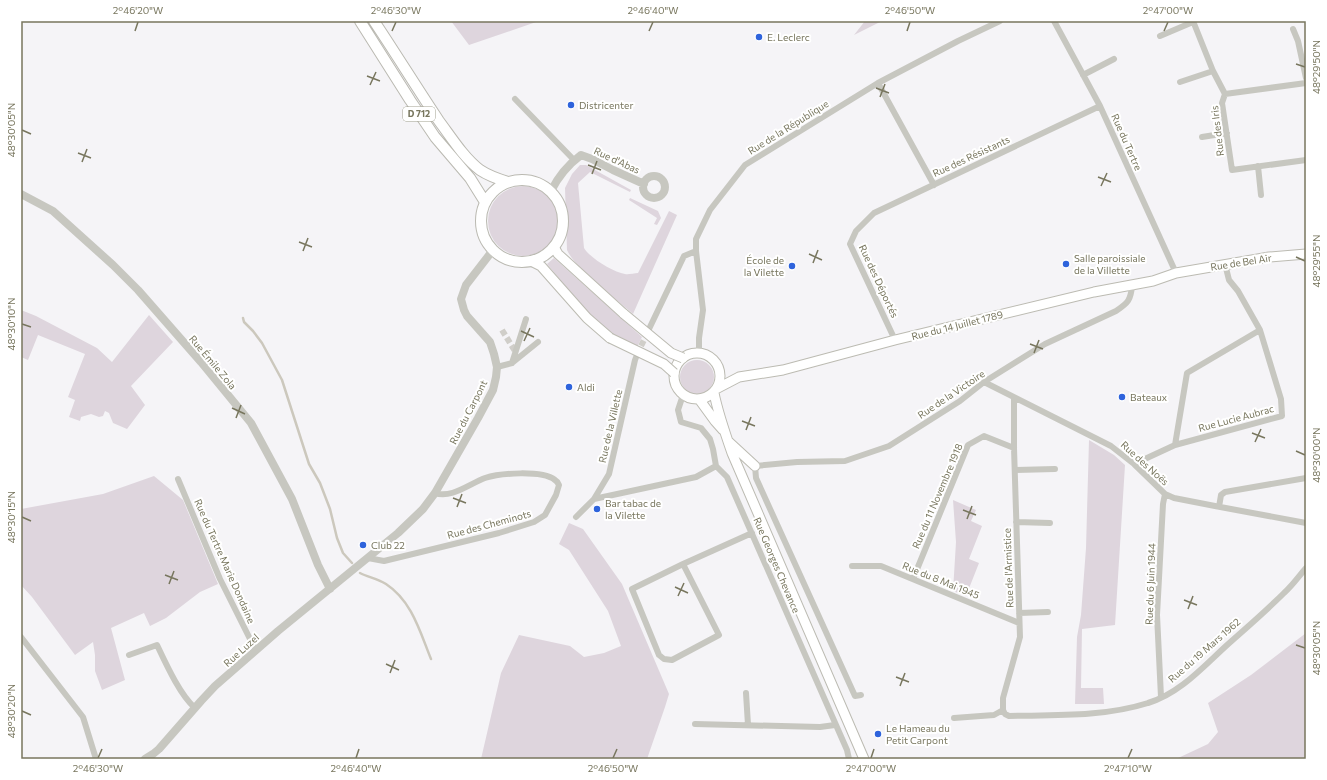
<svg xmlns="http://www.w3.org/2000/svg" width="1327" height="780" font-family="Commissioner,sans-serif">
	<rect width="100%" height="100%" fill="#f5f4f7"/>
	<path fill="#ded5dd" d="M451 21H539L469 45Z
		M865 21H882L854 35Z
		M580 165H586L631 190 630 192 590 172 578 183 584 248C590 258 613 272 625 274 628 275 634 273 638 273L669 211 677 215 633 314C615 298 576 270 567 250L565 188 572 174Z
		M488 221a35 35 0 1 1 70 0a35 35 0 1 1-70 0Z
		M630 198 658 211 661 218 657 225 654 224 657 218 629 200Z
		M554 258 642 337 637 347C596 329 575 297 547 264Z
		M21 310 36 316 97 348 112 362 149 315 173 342 131 386 145 405 127 429 113 423 109 413 105 411 103 416 99 417 91 414 81 417 80 421 69 417 75 400 68 397 85 354 38 335 28 360 21 357Z
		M680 377a17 17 0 1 1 34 0a17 17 0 1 1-34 0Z
		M1089 440 1114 455 1125 465 1115 625 1082 629 1081 688H1103L1104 704H1075L1077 637 1081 615 1086 548Z
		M154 476 183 500 218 584 200 592 166 618 150 626 144 613 111 628 125 680 102 690 95 671V655L93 642 75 655 32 597 21 585V509L103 494Z
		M953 500 976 510 971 521 982 526 969 559 979 563 966 596 953 591 956 542Z
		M569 523 583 529 622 584 669 694 665 707 647 759H481L501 673 519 635 570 646 584 657 604 653 621 646 608 611 569 550 559 544Z
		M1306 633V759H1176L1208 744 1218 732 1208 703 1251 675Z"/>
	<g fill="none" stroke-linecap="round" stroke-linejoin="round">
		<path stroke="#ccc8bd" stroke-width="2.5" d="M243 318 244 322 253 331 262 343 282 380 309 464 320 483 330 509 337 538 343 553 352 563
			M360 573C368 577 378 579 386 584 412 601 420 632 431 659"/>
		<path stroke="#d0cec9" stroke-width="6" stroke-dasharray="6 3" stroke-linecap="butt" d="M502 330 515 351
			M637 354 649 330"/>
		<defs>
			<path id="secondary" d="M554 247 558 254 624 314
				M531 261 541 266 587 318 610 338
				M674 376a23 23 0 1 1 46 0a23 23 0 1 1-46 0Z
				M718 388 739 377 783 370 895 340 1094 292 1153 281 1176 273 1269 257 1306 254
				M714 393C718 413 725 433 732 453L864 759
				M699 399 715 421 723 430
				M729 442 755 466"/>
			<path id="primary" d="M360 21 410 100 435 137 470 178 485 202
				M374 21C396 54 417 88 439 121 451 137 464 158 480 170 489 176 498 179 508 182
				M481 221a41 41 0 1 1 82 0a41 41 0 1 1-82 0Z"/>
		</defs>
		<use href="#secondary" stroke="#bcbbb2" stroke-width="11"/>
		<use href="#primary" stroke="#bab9b1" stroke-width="12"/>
		<path stroke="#c7c7c0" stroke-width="6" d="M1054 21 1100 106 1176 273
			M1193 21 1213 71 1225 94 1222 103 1232 170 1306 160
			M1293 29 1298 41 1306 78
			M1160 36 1193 22
			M1083 75 1114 59
			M1180 82 1213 71
			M878 83 934 185
			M1225 94 1306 83
			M515 99 574 160
			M1202 137 1227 133
			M1258 166 1261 195
			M649 329 684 256 696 251
			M895 340 850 244 856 231 874 213 1100 106
			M699 353V338L703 310 696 251V239L710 210 745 165 878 83 958 41 1000 21
			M512 363 526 319
			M497 367 512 363 538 342
			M984 382 1111 446 1134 464 1165 494 1174 498 1215 506 1306 523
			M683 395 678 410 681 422 701 428 710 439 713 449 716 466 727 477 847 750 849 759
			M1175 445 1187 373 1260 330
			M1134 464 1175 445 1282 416 1281 399 1260 330 1238 291 1229 280 1225 264
			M1015 470 1055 469
			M178 479 220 579 256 651
			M594 499 609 474 635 360 637 355
			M1219 507 1221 495 1225 492 1306 478
			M576 517 594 499 696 477 716 466
			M1016 522 1050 523
			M368 558 384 561 499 533 534 522 545 515 556 495 559 485C558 483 557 481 555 480 542 470 500 473 485 478 469 484 451 499 435 493
			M683 564 632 589 659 655 664 659 672 660 719 635 683 564 752 533
			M852 566H881L1019 623
			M913 579 968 445 984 436 1014 448
			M1019 613 1048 612
			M21 637 83 717 96 759
			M129 655 157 645C166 664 180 695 195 708
			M746 693 748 725
			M861 695 855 696 756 478 755 466 797 462 845 461 889 446 960 401 984 382 1045 344 1116 311C1128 303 1131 300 1132 285
			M1161 697 1157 615 1163 504 1165 494
			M1003 710 1005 714 1009 716C1055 715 1104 717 1148 703 1179 694 1203 667 1226 646 1245 629 1265 612 1284 593 1292 586 1299 576 1306 568
			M1003 710V698L1020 637 1014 448V398
			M954 718 994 715 1003 710
			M695 724 820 727 835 725"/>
		<path stroke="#c7c7c0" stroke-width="8" d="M643 187a11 11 0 1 1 22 0a11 11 0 1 1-22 0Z
			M551 191C558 177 569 164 581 155L592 159 613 170 644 184
			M21 194 53 211 113 265 138 290 201 362 251 423 292 499 318 565 330 589
			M145 759 153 754 159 749 201 701 215 686 278 631 398 533 423 509 435 493 478 418 493 390 496 377 497 367 494 354 490 342 467 316 464 310 461 299 466 285 493 250"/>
		<use href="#secondary" stroke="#fff" stroke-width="9"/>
		<use href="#primary" stroke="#fff" stroke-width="10"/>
		<defs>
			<path id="secondary-bridge" d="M624 314 671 353 683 358
				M610 338 664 364 674 373"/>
		</defs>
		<use href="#secondary-bridge" stroke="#bcbbb2" stroke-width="11" stroke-linecap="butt"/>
		<use href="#secondary-bridge" stroke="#fff" stroke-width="9"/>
	</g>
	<path fill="none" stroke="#78765e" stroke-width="1.5" d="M135 31 138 22M392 31 396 22M649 31 653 22M907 31 910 22M1164 31 1168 22M1296 64 1305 67M367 76 380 81M370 85 376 72M876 88 889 93M880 97 885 84M22 130 31 134M78 153 91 158M82 162 87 149M588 165 601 170M592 174 597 161M1098 177 1111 182M1101 186 1107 173M299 242 312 247M303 251 308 238M809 254 822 260M1296 257 1305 261M813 263 818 250M22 324 31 327M521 331 534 337M524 341 530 328M1030 344 1043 349M1034 353 1039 340M232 408 245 414M236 418 241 405M742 421 755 426M746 430 751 417M1252 433 1265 438M1255 442 1261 429M1296 451 1305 455M453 498 466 503M457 507 462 494M963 510 976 515M22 517 31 521M967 519 972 506M165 575 178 580M169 584 174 571M675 587 688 593M678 596 684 583M1184 600 1197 605M1188 609 1193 596M1296 645 1305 648M386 664 399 670M390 673 395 660M896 677 909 682M900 686 905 673M22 711 31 715M98 758 102 749M356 758 359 749M613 758 617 749M871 758 874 749M1128 758 1132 749"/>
	<g fill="#2e63dc" stroke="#fff" stroke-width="1.5">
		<circle cx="759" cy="37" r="4"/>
		<circle cx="571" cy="105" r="4"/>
		<circle cx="1066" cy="264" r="4"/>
		<circle cx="792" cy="266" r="4"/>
		<circle cx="569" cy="387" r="4"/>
		<circle cx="1122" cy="397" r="4"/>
		<circle cx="597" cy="509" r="4"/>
		<circle cx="363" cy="545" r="4"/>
		<circle cx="878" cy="734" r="4"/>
	</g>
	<g text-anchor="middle" stroke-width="4" stroke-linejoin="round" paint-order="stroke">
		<rect fill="#fff" stroke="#a09f8e" stroke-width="1" x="403" y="107" width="32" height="14" rx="3"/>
		<g font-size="9" font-weight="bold" fill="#78765e">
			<text x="419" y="117">D 712</text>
		</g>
		<g font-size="10" fill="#78765e" stroke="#fff" text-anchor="start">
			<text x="767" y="41">E. Leclerc</text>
			<text x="579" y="109">Districenter</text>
			<text x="1074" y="262">Salle paroissiale<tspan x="1074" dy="12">de la Villette</tspan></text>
			<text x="784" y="264" text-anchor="end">École de<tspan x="784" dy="12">la Vilette</tspan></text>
			<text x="577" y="391">Aldi</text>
			<text x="1130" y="401">Bateaux</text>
			<text x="605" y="507">Bar tabac de<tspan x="605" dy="12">la Vilette</tspan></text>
			<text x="371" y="549">Club 22</text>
			<text x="886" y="732">Le Hameau du<tspan x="886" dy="12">Petit Carpont</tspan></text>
		</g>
		<g font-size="10" fill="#78765e" stroke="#fff">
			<text transform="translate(788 127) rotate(-32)" y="4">Rue de la République</text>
			<text transform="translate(1217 131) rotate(-97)" y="4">Rue des Iris</text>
			<text transform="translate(1127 142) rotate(66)" y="4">Rue du Tertre</text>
			<text transform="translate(971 156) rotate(-25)" y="4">Rue des Résistants</text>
			<text transform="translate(617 160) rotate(25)" y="4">Rue d'Abas</text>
			<text transform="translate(1241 262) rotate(-9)" y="4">Rue de Bel Air</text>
			<text transform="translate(879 281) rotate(65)" y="4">Rue des Déportés</text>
			<text transform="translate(957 325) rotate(-14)" y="4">Rue du 14 Juillet 1789</text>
			<text transform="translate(213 362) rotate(50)" y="4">Rue Émile Zola</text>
			<text transform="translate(951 394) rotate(-34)" y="4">Rue de la Victoire</text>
			<text transform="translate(468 412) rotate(-63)" y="4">Rue du Carpont</text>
			<text transform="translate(1236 418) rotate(-15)" y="4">Rue Lucie Aubrac</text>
			<text transform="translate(610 426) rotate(-77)" y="4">Rue de la Villette</text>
			<text transform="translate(1145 463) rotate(42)" y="4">Rue des Noës</text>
			<text transform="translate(937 496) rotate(-67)" y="4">Rue du 11 Novembre 1918</text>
			<text transform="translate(489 524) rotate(-15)" y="4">Rue des Cheminots</text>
			<text transform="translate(225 561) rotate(66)" y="4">Rue du Tertre Marie Dondaine</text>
			<text transform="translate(777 565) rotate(67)" y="4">Rue Georges Chevance</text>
			<text transform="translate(1008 568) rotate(-92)" y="4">Rue de l'Armistice</text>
			<text transform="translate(941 580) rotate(22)" y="4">Rue du 8 Mai 1945</text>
			<text transform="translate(1150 584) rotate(-88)" y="4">Rue du 6 Juin 1944</text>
			<text transform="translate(241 650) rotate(-42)" y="4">Rue Luzel</text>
			<text transform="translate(1204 650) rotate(-41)" y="4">Rue du 19 Mars 1962</text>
		</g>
	</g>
	<rect width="1327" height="780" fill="none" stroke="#ffffff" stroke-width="44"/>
	<rect x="22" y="22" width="1283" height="736" fill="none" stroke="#78765e" stroke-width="1.5"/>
	<g font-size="10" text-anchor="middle" fill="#78765e">
		<text x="138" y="14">2°46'20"W</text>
		<text x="396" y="14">2°46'30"W</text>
		<text x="653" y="14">2°46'40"W</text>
		<text x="910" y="14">2°46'50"W</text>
		<text x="1168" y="14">2°47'00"W</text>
		<text transform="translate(1316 67) rotate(-90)" y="4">48°29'50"N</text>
		<text transform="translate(11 130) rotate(-90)" y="4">48°30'05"N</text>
		<text transform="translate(1316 261) rotate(-90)" y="4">48°29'55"N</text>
		<text transform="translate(11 324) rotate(-90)" y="4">48°30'10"N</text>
		<text transform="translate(1316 455) rotate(-90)" y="4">48°30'00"N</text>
		<text transform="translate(11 517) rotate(-90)" y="4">48°30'15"N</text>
		<text transform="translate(1316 648) rotate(-90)" y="4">48°30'05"N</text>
		<text transform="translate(11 711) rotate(-90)" y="4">48°30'20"N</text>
		<text x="98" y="772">2°46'30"W</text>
		<text x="356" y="772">2°46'40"W</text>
		<text x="613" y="772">2°46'50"W</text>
		<text x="871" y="772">2°47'00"W</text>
		<text x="1128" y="772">2°47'10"W</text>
	</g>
</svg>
